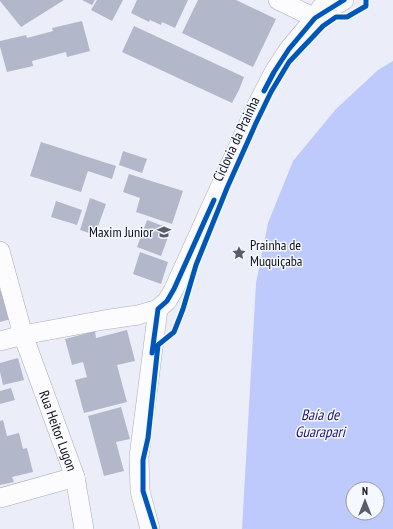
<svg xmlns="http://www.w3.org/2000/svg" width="393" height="529" font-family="'PT Sans Narrow',sans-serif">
	<rect width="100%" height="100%" fill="#ebeef8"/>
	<path fill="#becafc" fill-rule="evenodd" d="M393 61V529H242L256 283 268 223 293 161 336 109 378 70ZM353 489H377V513H353Z"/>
	<path fill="#b3b7ca" d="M0 0H64L21 27 0 1Z
		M82 0H95L92 5Z
		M97 0H123L112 21 91 10Z
		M137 0H188L175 28 162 22 161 25 150 20 149 22 131 13Z
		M198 0H236L276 19 253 67 182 33Z
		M82 21 90 51 67 57 66 52 32 61 33 66 7 72 0 47V41L26 35 27 38 53 31 52 28Z
		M134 26 244 77 239 90 232 103 122 52Z
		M41 142 116 166 112 179 88 171 81 192 30 176Z
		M123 151 147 159 142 173 119 165Z
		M129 174 183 191 172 224 136 212 140 198 123 192Z
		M90 198 106 204 95 235 80 230Z
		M56 201 82 210 77 225 51 217Z
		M147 220 171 229 161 256 137 247Z
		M140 252 168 262 161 284 133 274Z
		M0 291H3L11 319 0 322Z
		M127 330 135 361 117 365 127 402 84 413 75 380 87 377 83 362 72 365 65 339 95 331 96 338Z
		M18 358 24 380 3 385 0 372V363Z
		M11 388 15 400 0 404V391Z
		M121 407 130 439 116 442 124 471 104 476 88 416Z
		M3 420 7 436 19 433 23 449 27 448 33 472 12 477 14 482 0 485V421Z"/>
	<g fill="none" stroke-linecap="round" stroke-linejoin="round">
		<defs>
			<g id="minor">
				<path d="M278 0 315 18 321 8"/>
				<path id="s1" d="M0 251 23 335 75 477 84 529"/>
				<path d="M0 341 23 335 104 320 138 315 158 309"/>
				<path d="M0 498 75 477"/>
				<path d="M150 529 140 491 139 457 158 309 167 301 174 289 258 103 274 72 289 49 315 18 344 0"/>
			</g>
		</defs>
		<use href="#minor" stroke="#aaadb7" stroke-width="20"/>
		<use href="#minor" stroke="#fcfcfe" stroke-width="19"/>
		<defs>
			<path id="cycleway" d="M264 91 274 72 289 49 315 18 344 0
				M152 353 158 309 167 301 174 289 214 200
				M155 529 143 491V460L148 438 158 345 174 332 183 309 196 265 227 188 256 123 271 92 289 62 323 26 336 17H347L366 6V0"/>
		</defs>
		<use href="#cycleway" stroke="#f6f8ff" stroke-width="8"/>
		<use href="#cycleway" stroke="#0057b8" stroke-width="5"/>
	</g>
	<defs>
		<symbol id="school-bare" viewBox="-9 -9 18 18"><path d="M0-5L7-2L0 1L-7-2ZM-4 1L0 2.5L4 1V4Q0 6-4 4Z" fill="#5a5c67" stroke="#f6f8ff" stroke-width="2.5" paint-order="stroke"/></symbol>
		<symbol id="sight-bare" viewBox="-9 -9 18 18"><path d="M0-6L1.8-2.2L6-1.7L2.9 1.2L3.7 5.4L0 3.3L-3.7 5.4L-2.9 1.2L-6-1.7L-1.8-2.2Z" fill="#5a5c67" stroke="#f6f8ff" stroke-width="2.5" paint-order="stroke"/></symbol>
	</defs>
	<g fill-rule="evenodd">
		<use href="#school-bare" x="154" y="222" width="20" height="20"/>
		<use href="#sight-bare" x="229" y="243" width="20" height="20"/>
	</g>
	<g text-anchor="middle" stroke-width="3" stroke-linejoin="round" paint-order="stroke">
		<g font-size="14" fill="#0c0e19" stroke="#f6f8ff">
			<text transform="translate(236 139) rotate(-65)" y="5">Ciclovia da Prainha</text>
			<text dy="5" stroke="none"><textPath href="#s1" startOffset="189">Rua Heitor Lugon</textPath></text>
		</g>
		<g font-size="14" fill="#0c0e19" stroke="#f6f8ff" text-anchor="end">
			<text x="153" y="237">Maxim Junior</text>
			<text x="250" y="250" text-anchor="start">Prainha de<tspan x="250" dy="16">Muquiçaba</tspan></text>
		</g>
		<g font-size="15" font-style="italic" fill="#1c1776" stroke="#f6f8ff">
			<text x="320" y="420">Baía de<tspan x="320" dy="17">Guarapari</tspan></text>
		</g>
	</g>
	<g transform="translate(365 501)"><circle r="19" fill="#f6f8ff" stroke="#989aa3"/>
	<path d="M0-3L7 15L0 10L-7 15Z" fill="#5a5c67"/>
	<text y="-6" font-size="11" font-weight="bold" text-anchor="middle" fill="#0c0e19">N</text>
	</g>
</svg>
